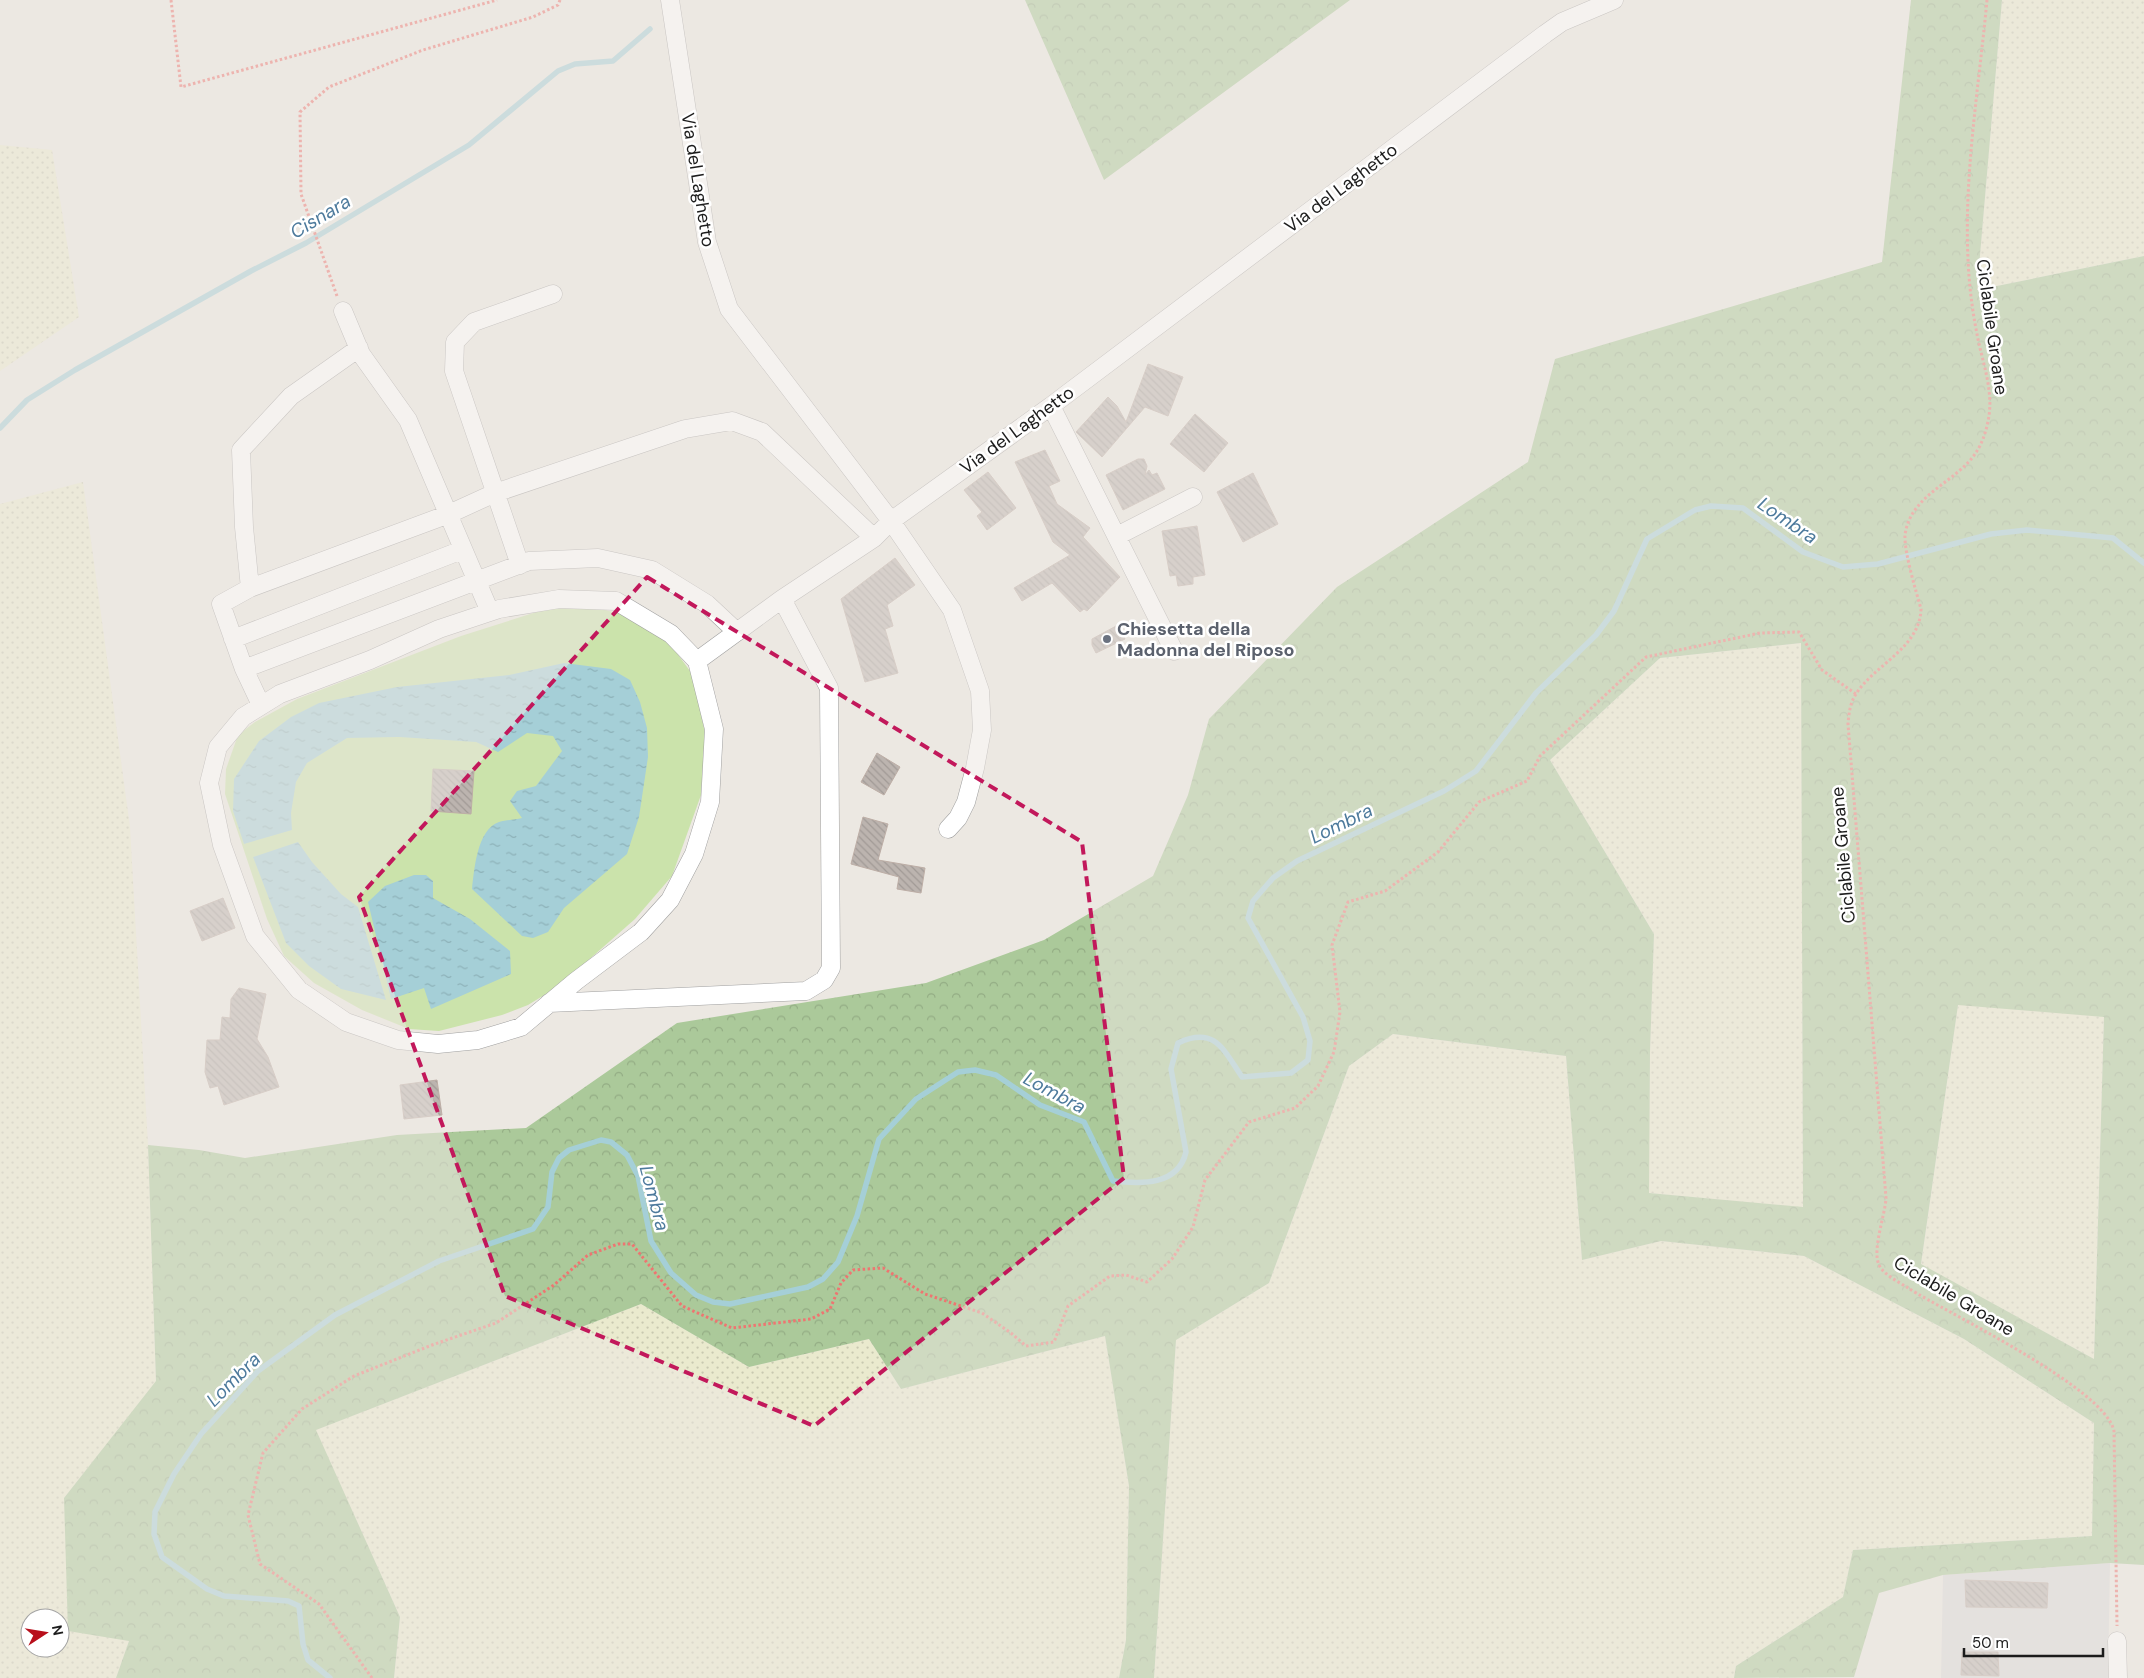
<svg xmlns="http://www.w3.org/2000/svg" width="2144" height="1678" font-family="'DM Sans',sans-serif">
	<defs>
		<pattern id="farmland-dots" width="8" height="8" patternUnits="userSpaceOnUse" patternTransform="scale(1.25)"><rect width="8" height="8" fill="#eaeace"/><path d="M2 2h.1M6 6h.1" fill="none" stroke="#c8c8b0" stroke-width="1.8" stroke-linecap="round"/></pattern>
		<pattern id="forest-crowns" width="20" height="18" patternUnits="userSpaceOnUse" patternTransform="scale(1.25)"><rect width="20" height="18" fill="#abc99a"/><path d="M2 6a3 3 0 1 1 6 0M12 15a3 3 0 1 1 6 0" fill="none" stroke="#93ac84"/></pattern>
		<pattern id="water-ripples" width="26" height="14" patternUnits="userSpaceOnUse" patternTransform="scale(1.25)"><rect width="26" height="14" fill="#a5cfd7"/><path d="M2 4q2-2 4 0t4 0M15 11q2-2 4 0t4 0" fill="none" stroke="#8db1b8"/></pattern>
		<pattern id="building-back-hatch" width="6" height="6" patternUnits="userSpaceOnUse" patternTransform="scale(1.25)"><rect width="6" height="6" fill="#bcb4af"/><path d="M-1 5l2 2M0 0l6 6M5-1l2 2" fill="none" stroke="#a19a96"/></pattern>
	</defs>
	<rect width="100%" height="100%" fill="#ece8e2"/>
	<path fill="#dad9d9" d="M2110 1563 2108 1678H1941L1943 1575Z"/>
	<path fill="url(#farmland-dots)" fill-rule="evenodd" d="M2002 0H2144V256L1977 290Z
		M0 145 52 150 79 317 0 371Z
		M83 482 130 827 148 1145 156 1382 64 1498 129 1641 116 1678H0V504ZM30 1618H60V1648H30Z
		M1801 643 1803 1208 1648 1193 1650 1052 1654 934 1550 760 1660 658Z
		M1958 1004 2104 1016 2094 1359 1921 1265Z
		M1393 1034 1566 1056 1582 1260 1661 1241 1804 1256 1964 1339 2094 1423 2092 1536 1853 1550 1843 1597 1736 1666 1734 1678H1154L1176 1340 1269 1283 1349 1066Z
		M641 1304 749 1367 869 1339 901 1389 1105 1336 1129 1486 1126 1640 1119 1678H394L400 1617 315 1430Z"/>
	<path fill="#cbe3ab" d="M589 606 625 615 668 641 693 675 705 733 701 795 672 876 635 919 559 986 528 1005 502 1015 439 1031 409 1029 362 1010 314 983 284 956 267 919 225 794 226 769 238 735 255 722 297 699 461 636 549 608Z"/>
	<path fill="url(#forest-crowns)" fill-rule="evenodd" d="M1025 0H1350L1104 180Z
		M1911 0H2002L1977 290 2144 256V1565L2110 1563 1943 1575 1879 1593 1854 1677 1734 1678 1736 1666 1843 1597 1853 1550 2092 1536 2094 1423 1964 1339 1804 1256 1661 1241 1582 1260 1566 1056 1393 1034 1349 1066 1269 1283 1176 1340 1154 1678H1119L1126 1640 1129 1486 1105 1336 901 1389 869 1339 749 1367 641 1304 316 1430 400 1617 394 1678H116L129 1641 68 1631 64 1498 156 1381 148 1145 199 1150 245 1158 397 1135 526 1128 677 1023 926 983 1044 940 1153 876 1188 795 1209 719 1337 587 1528 462 1555 359 1882 262ZM1801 643 1803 1207 1649 1193 1650 1052 1654 934 1550 760 1660 658ZM1958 1005 2104 1017 2094 1359 1921 1264Z"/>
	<path fill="url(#water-ripples)" d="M564 663 611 669 630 680 640 702 647 728 648 757 639 817 627 854 564 908 548 932 533 938 522 936 472 889C474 871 477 829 499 822 506 820 515 820 522 818L510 801 517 791 536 786 562 751 553 736 527 733 498 752 476 742 399 737 347 738 307 763 296 782 291 813 292 830 244 844 233 811 234 779 259 741 291 717 319 703 397 687 509 675Z
		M298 842 312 862 341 894 358 907 386 1000 341 989 309 966 286 943 253 857Z
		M414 875H426L433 881V898L470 919 510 951 511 974 431 1009 424 988 391 999 368 902 385 886Z"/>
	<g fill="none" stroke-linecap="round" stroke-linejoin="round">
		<path stroke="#a5cfd7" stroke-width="5.5" d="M0 428 27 400 75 370 251 271 306 243 469 145 558 71 575 64 613 61 650 29
			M330 1678 308 1660 303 1644 299 1606 288 1601 224 1596 207 1589 162 1557 154 1534 155 1512 174 1474 201 1434 258 1371 335 1315 439 1261 533 1229 548 1207 552 1172 559 1158 569 1150 601 1140 611 1142 627 1155 638 1176 651 1241 671 1273 696 1295 713 1302 730 1304 808 1287 823 1279 838 1262 857 1216 879 1139 916 1099 958 1072 975 1070 996 1075 1040 1105 1084 1122 1113 1181C1141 1184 1178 1186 1186 1152L1171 1069 1178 1043C1215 1026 1223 1049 1242 1077L1291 1073 1308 1060 1310 1041 1303 1017 1248 918 1253 901 1273 878 1297 861 1444 791 1476 771 1536 693 1596 635 1614 611 1647 539 1695 510 1711 506 1743 508 1803 552 1843 567 1878 564 1991 534 2027 530 2113 538 2144 563"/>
	</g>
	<path fill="url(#building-back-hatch)" stroke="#bdaea6" d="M1148 364 1183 377 1168 416 1145 407 1102 457 1076 432 1108 397 1117 406 1126 422Z
		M1195 414 1228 443 1204 472 1170 444Z
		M1045 450 1060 481 1049 486 1057 504 1090 528 1083 537 1120 577 1087 611 1084 609 1080 612 1052 583 1022 601 1014 588 1070 555 1053 542 1015 462Z
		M1138 459H1144L1147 466 1145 475 1149 470 1152 475 1157 473 1165 489 1123 510 1106 475Z
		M988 472 1016 508 987 530 977 516 982 512 964 490Z
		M1253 473 1278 524 1243 542 1217 492Z
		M1197 526 1205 575 1193 577V584L1178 586 1176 575 1170 576 1162 531Z
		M895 558 915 585 887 605 893 626 885 629 898 673 865 682 841 599Z
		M1118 625 1125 639 1096 653 1092 645V639Z
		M877 753 900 767 884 795 861 782Z
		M433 769 474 771 471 814 431 811Z
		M863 817 888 824 878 860 925 868 921 893 897 889 899 877 851 864Z
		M223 898 235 928 202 941 190 911Z
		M239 988 266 994 257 1039 268 1057 279 1087 224 1105 218 1086 210 1088 205 1072 207 1040H220L222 1017 230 1018 231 999Z
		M437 1080 442 1115 404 1119 400 1085Z
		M1965 1580 2048 1583 2047 1608 1966 1607Z
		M1962 1652H1998L1999 1676 1961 1675Z"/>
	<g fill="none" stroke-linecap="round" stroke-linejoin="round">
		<defs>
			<path id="minor" d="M670 0 707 242 729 309 891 521 952 610 980 691 982 730 975 768 966 802 958 818 948 829
				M343 311 361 354 408 420 490 612
				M1051 406 1174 651
				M1117 536 1193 497
				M520 565 454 371 455 342 474 322 553 294
				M250 588 244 527 241 450 291 396 359 348
				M559 599 616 601 671 634 697 661 714 729 710 802 694 854 670 900 641 932 576 981 521 1027 478 1040 438 1044 398 1040 346 1022 299 990 255 936 222 845 209 783 218 747 243 717 280 694 370 660 439 629 499 609Z
				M233 639 462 550
				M697 661 782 599 874 538 891 521 1051 406 1545 34 1562 22 1614 0
				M244 669 221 604 250 588 449 514 495 493 685 429 732 421 762 432 874 538
				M261 705 244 669 529 561 598 558 652 570 707 604 737 632
				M549 1003 806 991 824 980 831 968 829 688 782 599
				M2117 1641 2118 1678"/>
		</defs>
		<use href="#minor" stroke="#a0a0a0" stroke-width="19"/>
		<path stroke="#ee7571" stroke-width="3" stroke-dasharray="2.5 2.5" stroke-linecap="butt" d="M171 0 181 87 497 0
			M1987 0C1979 86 1964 173 1968 259 1969 284 1972 309 1977 334 1982 361 1993 388 1989 416 1987 428 1983 443 1975 454 1955 483 1910 495 1905 535 1904 552 1916 591 1921 609 1920 648 1874 665 1856 694 1850 703 1849 713 1848 724L1886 1198C1885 1216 1872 1249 1879 1265 1884 1275 1899 1282 1908 1288 1949 1314 2105 1388 2114 1431L2117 1626
			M337 296 301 194 300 112 329 87 423 50 533 17 558 5 560 0
			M372 1678 319 1604 260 1564 248 1515 263 1453 302 1409 354 1376 432 1345 496 1323 554 1285 588 1255 618 1244H632L682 1306 732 1328 811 1319 830 1309 841 1283 853 1270 883 1268 925 1294 982 1313 1011 1333 1026 1346 1054 1342 1068 1306 1110 1276 1126 1275 1147 1282 1172 1259 1193 1227 1205 1180 1249 1122 1295 1108 1318 1086 1334 1052 1340 1012 1332 945 1348 902 1385 891 1438 852 1479 802 1527 781 1540 756 1646 657 1760 633 1799 632 1822 670 1856 694"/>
		<use href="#minor" stroke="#fff" stroke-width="18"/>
	</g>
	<path d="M0 0H2144V1678H0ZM647 577 1082 842 1124 1178 814 1426 505 1296 359 897Z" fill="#ece8e2" fill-opacity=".55" fill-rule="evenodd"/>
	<path fill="none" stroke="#c2185b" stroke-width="4" stroke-dasharray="10 6" stroke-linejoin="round" d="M647 577 1082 842 1124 1178 814 1426 505 1296 359 897Z"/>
	<circle fill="#6b7280" stroke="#fff" stroke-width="2" cx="1107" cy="639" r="5"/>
	<g text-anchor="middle" stroke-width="5" stroke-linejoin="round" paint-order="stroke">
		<g font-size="18" fill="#1c1c1c" stroke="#fff">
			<text transform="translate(698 180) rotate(81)" y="6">Via del Laghetto</text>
			<text transform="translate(1341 188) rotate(-37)" y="6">Via del Laghetto</text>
			<text transform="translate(1992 327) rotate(82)" y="6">Ciclabile Groane</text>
			<text transform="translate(1017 430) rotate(-36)" y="6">Via del Laghetto</text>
			<text transform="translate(1843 855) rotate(-95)" y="6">Ciclabile Groane</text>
			<text transform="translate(1954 1296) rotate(31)" y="6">Ciclabile Groane</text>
		</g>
		<g font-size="18" font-weight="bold" fill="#5b616d" stroke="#fff" text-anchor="start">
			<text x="1117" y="635">Chiesetta della<tspan x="1117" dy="21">Madonna del Riposo</tspan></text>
		</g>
		<g font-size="19" font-style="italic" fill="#4d7a9c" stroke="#fff">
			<text transform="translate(320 216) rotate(-31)" y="7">Cisnara</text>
			<text transform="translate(1788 520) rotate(34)" y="7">Lombra</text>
			<text transform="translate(1341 823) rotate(-26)" y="7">Lombra</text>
			<text transform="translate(1055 1092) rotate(28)" y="7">Lombra</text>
			<text transform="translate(655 1198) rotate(75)" y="7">Lombra</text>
			<text transform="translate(233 1379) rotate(-45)" y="7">Lombra</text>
		</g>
	</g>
	<g transform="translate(45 1633) rotate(78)"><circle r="24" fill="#ffffff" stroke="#a4a4a4"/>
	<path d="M0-4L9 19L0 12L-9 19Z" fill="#b80f1b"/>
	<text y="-8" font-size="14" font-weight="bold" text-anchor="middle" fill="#1c1c1c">N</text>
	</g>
	<path d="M1964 1648v8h139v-8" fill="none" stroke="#1c1c1c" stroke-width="2.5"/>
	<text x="1972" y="1648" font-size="15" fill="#1c1c1c" stroke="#ffffff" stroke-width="4" paint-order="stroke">50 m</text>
</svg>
